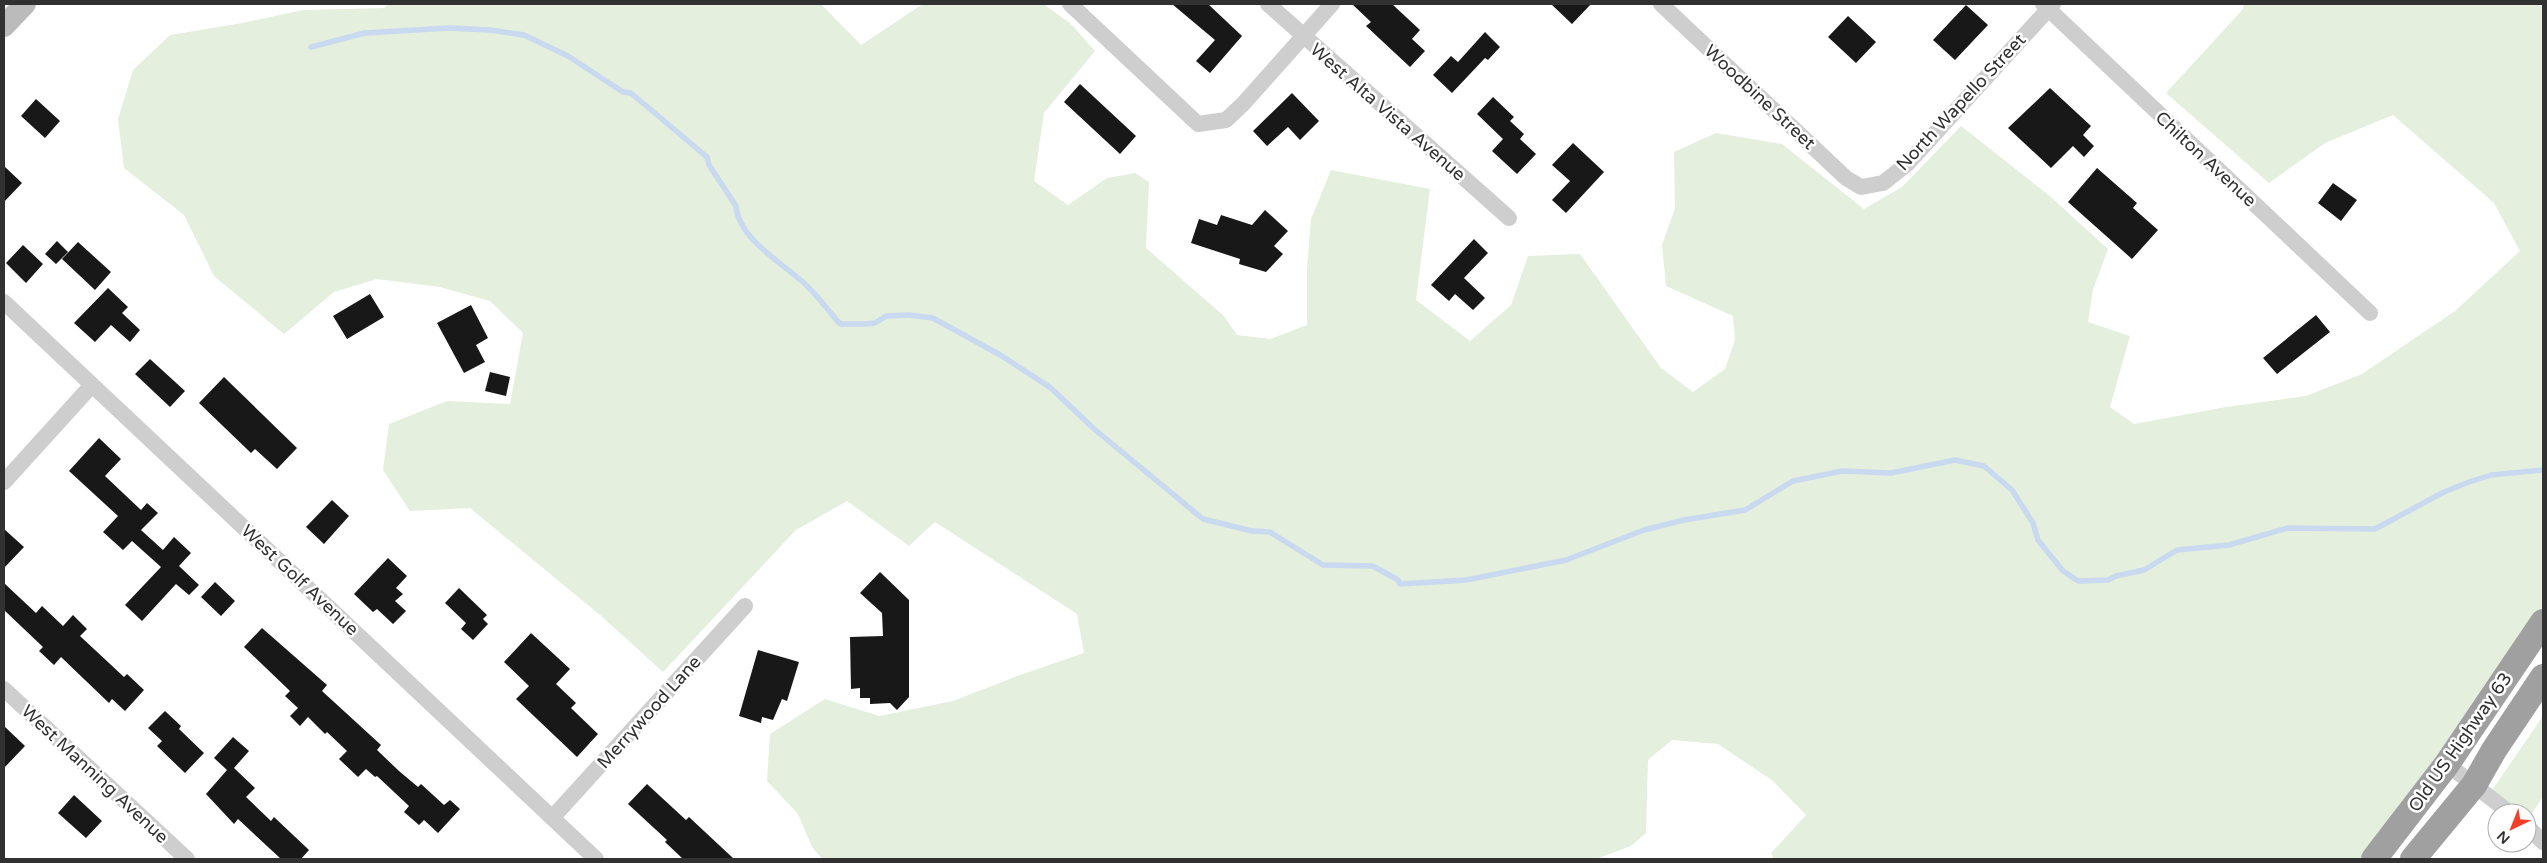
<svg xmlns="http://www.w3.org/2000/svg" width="2547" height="863" font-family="'Varela Round',sans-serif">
	<rect width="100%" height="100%" fill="#fff"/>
	<path fill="#e4efde" d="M387 4H821L861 45 923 4H1043L1070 23 1095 51 1044 113 1034 181 1068 205 1107 178 1135 173 1149 182 1146 248 1224 316 1237 335 1270 339 1307 325V269L1311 219 1331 170 1430 189 1416 300 1470 341 1511 305 1528 256 1580 254 1661 368 1693 392 1725 369 1735 340 1733 316 1666 286 1662 245 1675 208 1674 152 1716 133 1782 144 1864 209 1902 187 1961 126 2051 197 2108 249 2093 290 2088 322 2130 336 2110 407 2134 424 2226 407 2306 396 2362 374 2455 311 2520 251 2494 203 2393 115 2325 143 2269 183 2166 93 2243 9 2244 4H2543V622L2374 859H1774L1771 853 1806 815 1773 781 1718 744 1672 740 1648 760 1646 833 1631 846 1596 859H822L812 847 798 814 767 781 770 734 825 699 879 716 953 701 1020 675 1084 653 1077 614 935 522 909 546 847 501 796 530 663 672 600 615 470 508 410 511 383 470 389 424 447 401 510 404 523 333 490 301 440 287 377 279 334 292 284 334 214 276 184 215 124 168 118 119 133 70 170 35 242 23 303 10 385 8Z
		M2543 716V797L2527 821V813H2510L2488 796Z"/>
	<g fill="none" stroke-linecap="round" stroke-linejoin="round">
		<path stroke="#c9d9ef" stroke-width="5.5" d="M311 47 365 33 449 28 490 30 524 35 568 56 623 92 631 93 707 157 709 165 736 206C738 238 782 263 804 283 817 295 828 310 840 324H866L875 323 886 316 909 315 933 318 1002 356 1051 388 1093 428 1203 519 1252 531 1270 532 1323 565 1373 566 1398 580 1400 584 1466 580 1566 560 1644 530 1684 520 1745 510 1793 481 1803 479 1842 471 1891 473 1955 460 1984 466 2012 490 2033 523 2038 540 2063 571 2078 581 2108 580 2116 576 2144 570 2177 550 2229 545 2288 528 2375 529 2444 492 2469 482 2491 475 2543 470"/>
	</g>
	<path fill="#181818" d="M1172 4H1208L1242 36 1210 73 1196 61 1215 40Z
		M1352 4H1392L1420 30 1412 39 1425 51 1410 67 1366 26 1371 22Z
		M1551 4H1591L1572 24Z
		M1966 5 1988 25 1955 60 1933 40Z
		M1848 16 1876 42 1856 63 1828 37Z
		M1485 32 1500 47 1488 60 1485 58 1452 93 1433 75 1451 56 1458 62Z
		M1080 84 1136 136 1120 154 1064 102Z
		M2050 88 2091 126 2083 135 2094 146 2084 157 2073 146 2051 168 2008 128Z
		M1292 93 1319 121 1300 140 1288 127 1267 146 1253 131Z
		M1493 97 1514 117 1510 121 1524 134 1520 139 1536 154 1517 174 1492 151 1503 139 1477 114Z
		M36 99 60 121 45 138 21 116Z
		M1573 143 1604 172 1566 213 1552 200 1570 181 1552 165Z
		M4 166 22 183 4 202Z
		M2097 168 2137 203 2133 208 2158 230 2132 259 2068 202Z
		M2333 183 2357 200 2341 221 2318 203Z
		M1265 210 1288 231 1274 246 1283 254 1266 272 1239 264 1240 259 1191 243 1199 219 1217 225 1221 215 1252 225Z
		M1474 239 1488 253 1464 278 1485 298 1473 310 1455 294 1449 301 1431 285Z
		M57 241 68 252 56 264 45 254Z
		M78 242 111 272 95 290 62 259Z
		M23 245 43 264 26 283 6 263Z
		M108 288 128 307 122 313 140 330 130 342 111 325 95 342 74 323Z
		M370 294 384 317 347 339 333 316Z
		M471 305 488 338 476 345 485 362 464 373 437 323Z
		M2316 315 2330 332 2277 374 2263 358Z
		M150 359 185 391 170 407 135 374Z
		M490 372 510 377 506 396 485 391Z
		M224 377 297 448 277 469 255 449 251 453 199 403Z
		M99 438 121 459 105 476 141 510 147 503 158 513 141 530 163 550 174 537 191 553 179 566 199 585 189 595 176 584 142 621 125 605 161 567 132 541 123 550 103 532 118 516 69 471Z
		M332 500 349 516 324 544 306 527Z
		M4 529 24 547 4 568Z
		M388 558 407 576 396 588 403 594 395 601 406 611 393 624 377 609 373 612 354 594Z
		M880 572 909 600V697L897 710 890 703 870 704V698H860V688L851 689 850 637 883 636 882 613 860 593Z
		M215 582 235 601 221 616 201 597Z
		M4 583 36 613 42 606 63 626 73 615 87 629 80 636 124 677 127 674 144 690 125 711 112 699 109 703 61 657 54 665 39 651 43 647 4 610Z
		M459 588 487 615 483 619 488 624 473 640 461 629 466 623 445 603Z
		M262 628 327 685 322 691 381 745 377 750 399 771 418 787 421 784 444 805 450 800 460 809 438 833 424 820 419 825 404 812 409 806 377 776 375 777 366 769 358 777 339 759 347 751 327 732 325 734 308 717 300 726 290 716 298 708 285 696 290 691 244 647Z
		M531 633 570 669 556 684 576 703 571 708 598 734 577 757 516 699 529 686 504 662Z
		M758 650 799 662 787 701 782 699 773 720 762 717 761 723 739 716Z
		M165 711 181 726 179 729 204 753 185 773 157 746 162 741 148 728Z
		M4 726 25 746 4 768Z
		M233 737 249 751 234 768 255 788 246 797 271 821 274 817 309 850 301 859H281L238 819 234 824 206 794 227 770 214 758Z
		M647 784 686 820 689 817 734 859H683L665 842 667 840 628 804Z
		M74 795 102 821 86 838 58 813Z"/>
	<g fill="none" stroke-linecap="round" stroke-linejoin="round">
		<path stroke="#cecece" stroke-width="16" d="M1070 4 1198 124 1226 120 1243 104 1332 4
			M1268 4 1509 218
			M1661 4 1846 178 1861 187 1883 183 1907 164 2053 4
			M2043 4 2370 313
			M4 302 596 859
			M4 482 92 385
			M4 689 187 859
			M2447 764 2510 813
			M552 818 745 606
			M2527 826 2543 842"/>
		<path stroke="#bbb" stroke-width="22" d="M4 26 25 4"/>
		<path stroke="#a0a0a0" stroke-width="26" d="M2374 859 2447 764 2543 622
			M2413 859 2474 785 2494 750 2543 677"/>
	</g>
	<g text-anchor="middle" stroke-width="5" stroke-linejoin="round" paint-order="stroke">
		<g font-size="18" fill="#313131" stroke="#fff">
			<text transform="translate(1760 97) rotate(43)" y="6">Woodbine Street</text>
			<text transform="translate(1961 102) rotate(-47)" y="6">North Wapello Street</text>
			<text transform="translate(1388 112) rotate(41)" y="6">West Alta Vista Avenue</text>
			<text transform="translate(2206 159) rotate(43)" y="6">Chilton Avenue</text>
			<text transform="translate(300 580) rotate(43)" y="6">West Golf Avenue</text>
			<text transform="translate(649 712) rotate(-48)" y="6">Merrywood Lane</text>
			<text transform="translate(2460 742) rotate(-55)" y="6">Old US Highway 63</text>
			<text transform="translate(95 774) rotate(43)" y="6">West Manning Avenue</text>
		</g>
	</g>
	<rect width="2547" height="863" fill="none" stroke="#313131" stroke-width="10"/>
	<g transform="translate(2512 828) rotate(223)"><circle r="24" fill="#ffffff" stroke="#adadad"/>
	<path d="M0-4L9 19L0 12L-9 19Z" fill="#f33f28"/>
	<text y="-8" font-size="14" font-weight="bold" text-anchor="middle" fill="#313131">N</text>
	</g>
</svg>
